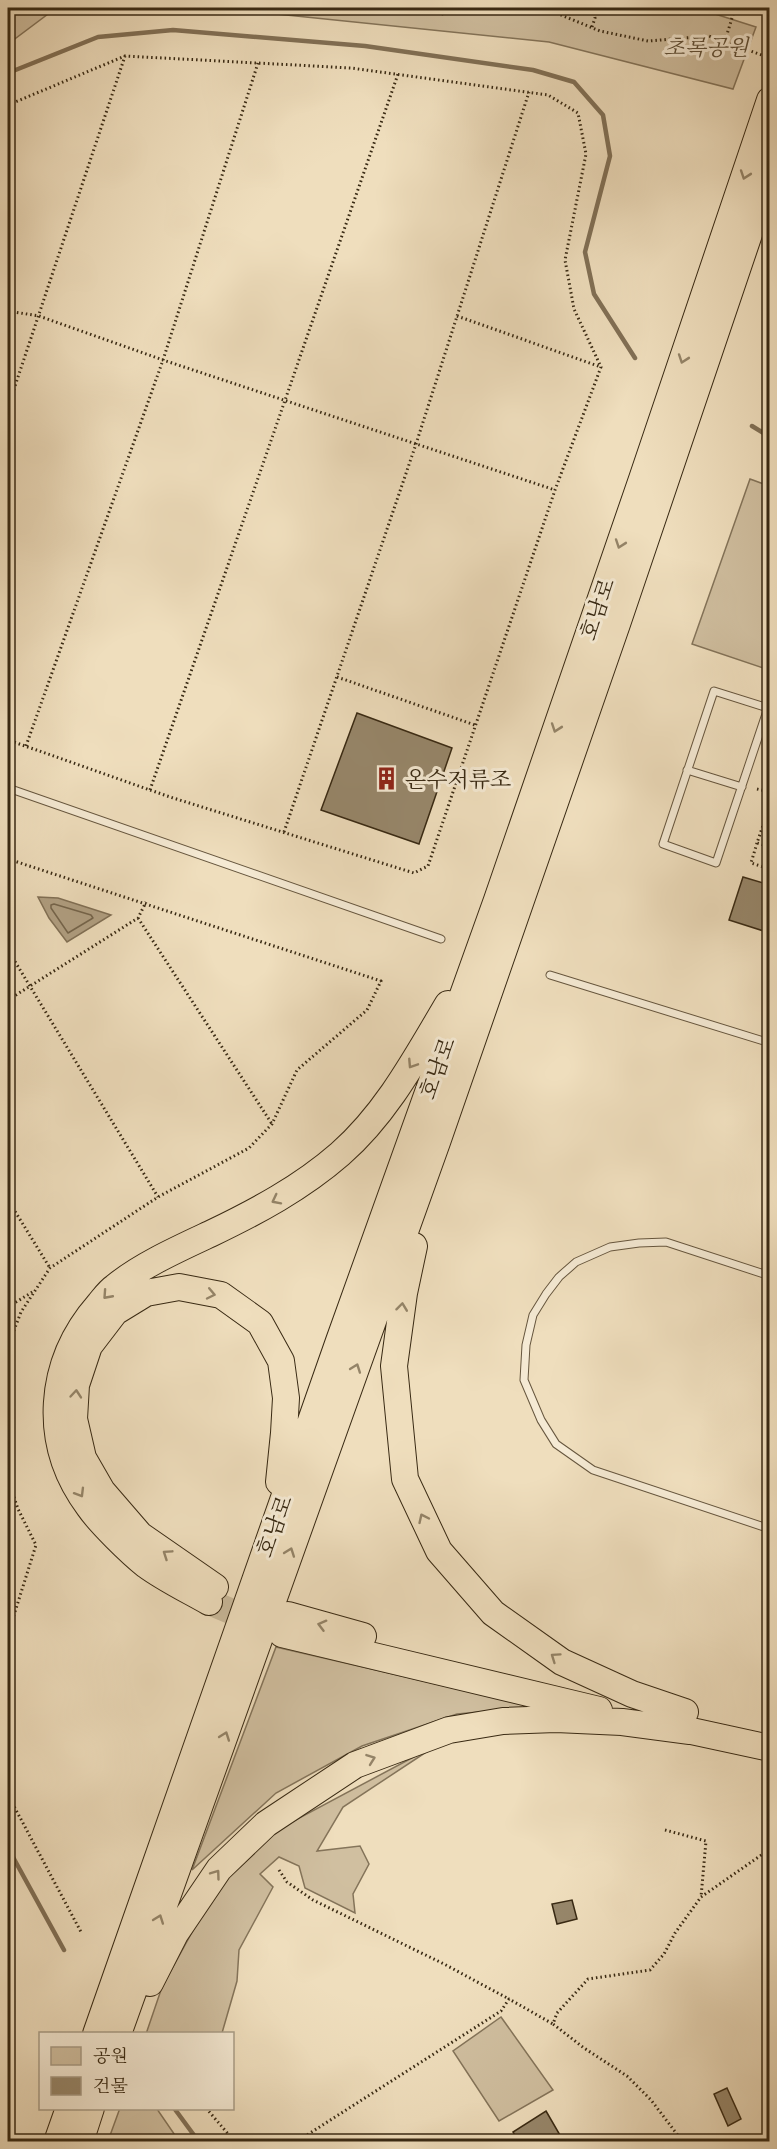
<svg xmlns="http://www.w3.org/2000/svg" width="777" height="2149" font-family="Alegreya,'Noto Serif KR',serif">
	<rect width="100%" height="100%" fill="#efdebd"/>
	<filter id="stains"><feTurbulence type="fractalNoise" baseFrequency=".00333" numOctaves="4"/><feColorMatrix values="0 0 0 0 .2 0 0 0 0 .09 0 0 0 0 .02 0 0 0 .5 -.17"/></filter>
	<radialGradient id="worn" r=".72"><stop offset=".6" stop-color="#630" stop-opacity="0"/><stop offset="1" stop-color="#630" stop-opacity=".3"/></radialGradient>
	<path fill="#d0bfa0" stroke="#84745a" stroke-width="1.5" d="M8 8H56L8 44Z
		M93 8H684L712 13 756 27 733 89 549 42 257 12Z
		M750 479 769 486V670L692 644Z
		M276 1647 536 1707 457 1714 362 1746 276 1793 192 1870Z
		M440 1743 343 1807 317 1851 360 1846 369 1864 353 1894 355 1913 305 1888 299 1866 279 1857 260 1874 273 1887 239 1950 237 1981 222 2033 146 2034 162 1987 213 1894 256 1841Z
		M501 2017 553 2090 499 2121 453 2051Z
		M120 2108 157 2109 179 2141H108Z"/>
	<path fill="#b1a083" stroke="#817056" stroke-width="1.5" d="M38 897 58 898 111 915 67 942 49 918Z"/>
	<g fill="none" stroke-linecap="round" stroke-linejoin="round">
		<path stroke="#74644b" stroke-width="1.5" d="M54 904 91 915 93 918 68 933 51 908V905Z"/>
		<path stroke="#817056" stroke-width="4.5" d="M8 73 98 37 173 30 365 46 533 70 574 82 603 115 610 156 585 252 594 294 635 358
			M752 426 770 437
			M8 1848 64 1950
			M174 2108 199 2142"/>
	</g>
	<path fill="#97876b" stroke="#382913" stroke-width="1.5" d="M357 713 452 748 419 844 321 810Z
		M743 877 770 885V933L729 920Z
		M572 1900 577 1919 557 1924 552 1904Z
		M727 2088 741 2119 728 2126 714 2094Z
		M546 2111 564 2142H519L513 2132Z"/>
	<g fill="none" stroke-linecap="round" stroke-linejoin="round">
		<path stroke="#caba9b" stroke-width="26" stroke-dasharray="26 13" stroke-linecap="butt" d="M209 1602 261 1624"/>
		<defs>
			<path id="lane" d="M768 708 716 863 663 844 714 691 768 708H770
				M687 770 742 787
				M8 788 441 939
				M550 975 770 1043
				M770 1276 666 1242 639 1243 610 1247 576 1262 559 1277 546 1294 533 1315 526 1345 524 1380 541 1420 556 1444 593 1470 770 1529"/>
			<path id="highway" d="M414 1246 404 1293 394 1366 405 1479 439 1551 493 1613 562 1662 632 1694 685 1712
				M215 1587 140 1535 102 1491 83 1458 74 1419 76 1385 89 1346 115 1312 146 1293 179 1287 221 1295 260 1323 281 1361 286 1398 284 1433 279 1482
				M209 1602C188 1590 165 1579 146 1565 131 1553 100 1523 89 1507 41 1443 48 1362 99 1304 104 1298 109 1291 115 1287 140 1266 180 1248 210 1234 256 1212 301 1188 340 1154 387 1113 417 1056 448 1004
				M288 1615 363 1636
				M282 1634 599 1710
				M673 1727 770 1748
				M150 1983 175 1934 219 1869 266 1824 355 1765 449 1730 503 1721 556 1719 622 1722 690 1731
				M96 2034 339 1341 497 900 642 479 770 100
				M118 2034 437 1142 617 624 770 172
				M57 2142 69 2108
				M80 2142 91 2108"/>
		</defs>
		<use href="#lane" stroke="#66563e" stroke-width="9"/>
		<use href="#highway" stroke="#382913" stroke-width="28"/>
		<path stroke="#382913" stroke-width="3" stroke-dasharray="1.5 3" stroke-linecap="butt" d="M420 8 441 14 498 8
			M544 8 600 31 648 41 709 36 770 58
			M592 27 595 18 593 8
			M725 41 735 8
			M8 105 125 56 351 68 548 95 578 113 586 154 565 260 574 309 601 367 555 490 428 866 414 873 170 797 8 740
			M8 311 39 316 163 360 555 490
			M457 316 601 367
			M8 407 125 56
			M337 677 475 725
			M26 746 163 360 258 63
			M757 789 770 792
			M150 790 398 74
			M770 805 757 843 770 847
			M284 832 416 444 529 92
			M757 843 751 863 770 869
			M8 859 381 981 367 1010 297 1070 272 1124 249 1148 158 1197 50 1268 21 1312 8 1346
			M138 918 272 1124
			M8 950 158 1197
			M8 1000 138 918 146 902
			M8 1200 50 1268
			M8 1307 34 1291
			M8 1480 18 1509 36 1545 8 1634
			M8 1795 81 1932
			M665 1830 706 1841 701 1897
			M279 1870 287 1882 313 1900 444 1964 509 1999
			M8 1941 14 1956 8 1977
			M206 2108 235 2142
			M296 2142 501 2011 509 1999 553 2024
			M683 2142 651 2100 627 2076 584 2048 553 2024 557 2013 588 1979 650 1970 664 1954 675 1933 701 1897 770 1849"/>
		<use href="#lane" stroke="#f5ead4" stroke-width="7"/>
		<use href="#highway" stroke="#efdebd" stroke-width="26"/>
	</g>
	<defs><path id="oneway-chevron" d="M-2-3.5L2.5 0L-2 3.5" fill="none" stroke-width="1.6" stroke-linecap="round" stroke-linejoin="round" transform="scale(1.5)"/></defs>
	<g stroke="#948468">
		<use href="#oneway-chevron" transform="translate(745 175) rotate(109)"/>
		<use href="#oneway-chevron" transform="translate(683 359) rotate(109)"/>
		<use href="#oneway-chevron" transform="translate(620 544) rotate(109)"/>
		<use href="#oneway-chevron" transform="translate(556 728) rotate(109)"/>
		<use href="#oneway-chevron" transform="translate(412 1064) rotate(123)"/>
		<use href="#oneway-chevron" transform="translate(276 1200) rotate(153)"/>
		<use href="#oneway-chevron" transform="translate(211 1294) rotate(12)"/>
		<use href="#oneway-chevron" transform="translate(107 1295) rotate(132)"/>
		<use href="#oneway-chevron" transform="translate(402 1307) rotate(-83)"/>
		<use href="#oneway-chevron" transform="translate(356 1368) rotate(-70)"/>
		<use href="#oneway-chevron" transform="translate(76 1394) rotate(-85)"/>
		<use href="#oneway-chevron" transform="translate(80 1493) rotate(59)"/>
		<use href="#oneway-chevron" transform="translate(423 1518) rotate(-115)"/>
		<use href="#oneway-chevron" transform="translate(290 1552) rotate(-70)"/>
		<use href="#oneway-chevron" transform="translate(167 1554) rotate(-146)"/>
		<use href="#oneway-chevron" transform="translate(322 1625) rotate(-165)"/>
		<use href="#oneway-chevron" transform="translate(555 1657) rotate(-145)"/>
		<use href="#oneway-chevron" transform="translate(225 1736) rotate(-70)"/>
		<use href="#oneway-chevron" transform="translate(371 1759) rotate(-20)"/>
		<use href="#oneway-chevron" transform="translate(216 1874) rotate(-54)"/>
		<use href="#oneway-chevron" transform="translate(159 1919) rotate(-70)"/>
	</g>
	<defs>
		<symbol id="building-bare" viewBox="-9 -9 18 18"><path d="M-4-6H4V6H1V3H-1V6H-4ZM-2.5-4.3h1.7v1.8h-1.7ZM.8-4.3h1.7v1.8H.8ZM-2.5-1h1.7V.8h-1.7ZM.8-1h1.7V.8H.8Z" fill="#8f2418" stroke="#f5ead4" stroke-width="2.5" paint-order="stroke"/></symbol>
	</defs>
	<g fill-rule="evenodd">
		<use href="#building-bare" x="370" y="762" width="33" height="33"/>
	</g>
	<g text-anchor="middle" stroke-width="6" stroke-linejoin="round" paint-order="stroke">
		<g font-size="22" font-style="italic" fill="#5e4e36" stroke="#f5ead4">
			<text x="706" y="55">초록공원</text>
		</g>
		<g font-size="22" fill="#382913" stroke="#f5ead4">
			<text transform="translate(597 609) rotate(-71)" y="8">호남로</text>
			<text transform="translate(437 1068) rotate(-70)" y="8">호남로</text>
			<text transform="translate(274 1526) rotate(-70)" y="8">호남로</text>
		</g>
		<g font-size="22" fill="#382913" stroke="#f5ead4" text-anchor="start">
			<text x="405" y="787">온수저류조</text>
		</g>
	</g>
	<rect width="777" height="2149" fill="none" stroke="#efdebd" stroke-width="30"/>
	<rect x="9" y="9" width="759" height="2131" fill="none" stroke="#382913" stroke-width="3"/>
	<rect x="15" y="15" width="747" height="2119" fill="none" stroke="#382913" stroke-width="1.5"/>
	<rect x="39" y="2032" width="195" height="78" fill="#f5ead4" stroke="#a99d87" stroke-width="1.5"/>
	<rect x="51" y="2047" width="30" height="18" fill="#d0bfa0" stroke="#a99d87" stroke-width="1.5"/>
	<text x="93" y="2062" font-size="18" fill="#382913">공원</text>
	<rect x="51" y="2077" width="30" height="18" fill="#97876b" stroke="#a99d87" stroke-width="1.5"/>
	<text x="93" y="2092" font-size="18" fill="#382913">건물</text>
	<rect width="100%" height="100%" filter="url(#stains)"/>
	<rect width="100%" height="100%" fill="url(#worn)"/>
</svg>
